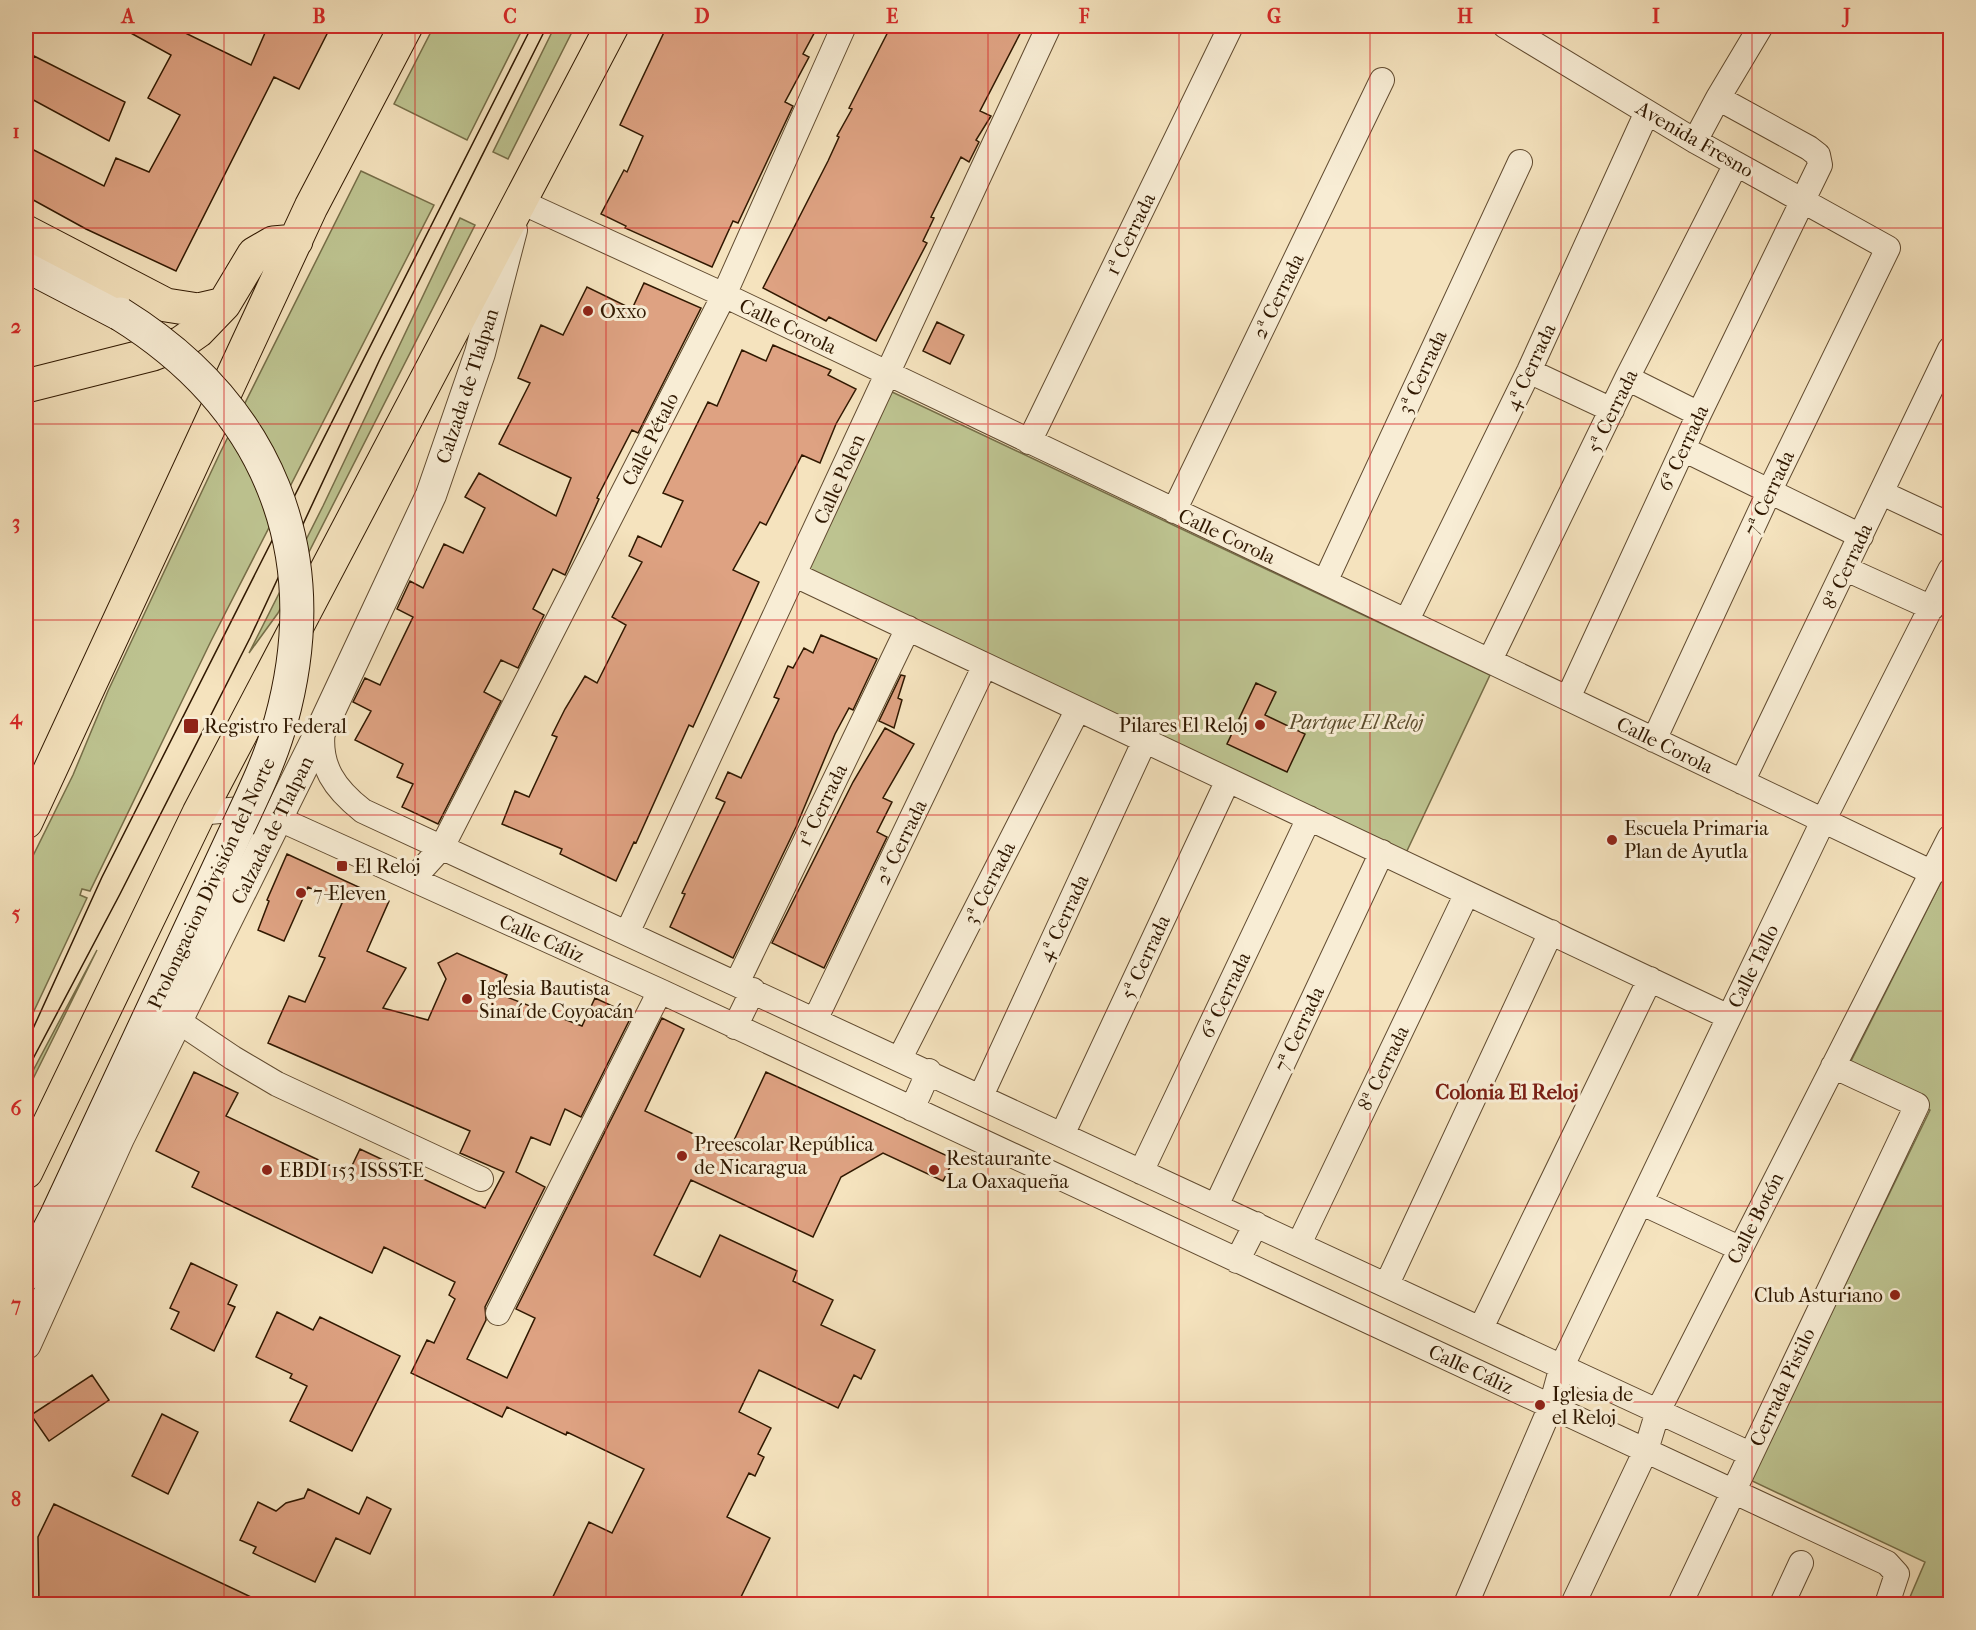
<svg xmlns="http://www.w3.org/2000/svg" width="1976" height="1630" font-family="'IM FELL French Canon',serif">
	<rect width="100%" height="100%" fill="#f5e3be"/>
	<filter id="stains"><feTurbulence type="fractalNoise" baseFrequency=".00333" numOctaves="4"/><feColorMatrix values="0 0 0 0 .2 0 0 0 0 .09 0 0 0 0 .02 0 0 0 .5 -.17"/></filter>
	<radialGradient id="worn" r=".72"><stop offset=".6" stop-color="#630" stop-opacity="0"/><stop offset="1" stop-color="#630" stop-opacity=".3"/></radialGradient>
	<path fill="#bdc390" stroke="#766e48" stroke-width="1.5" d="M434 26H524L467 140 394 104Z
		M555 26H575L508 159 493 152Z
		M361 171 434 205 211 641 90 891 82 889 80 895 87 898 26 1028V870L73 775 108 691 220 453Z
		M460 218 475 225 278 613 249 653 323 506Z
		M890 391 1490 675 1405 855 806 569Z
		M1950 864V1604H1907L1925 1562 1750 1480 1930 1110 1847 1069Z
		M97 950 26 1093V1084Z"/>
	<path fill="#dea282" stroke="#301801" stroke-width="1.5" d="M118 26H171L251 65 268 26H331L299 89 274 77 176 271 86 229 26 196V146L104 186 116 158 149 172 180 115 148 98 171 55Z
		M667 26H818L803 54 809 57 785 102 793 106 738 223 733 221 712 267 625 228 626 226 601 214 624 170 627 172 643 136 620 125Z
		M891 26H1024L980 111 991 116 976 140 979 142 969 162 961 157 931 217 934 218 923 241 927 243 876 341 829 317 826 321 763 288 828 161 839 137 837 136 852 109 849 108Z
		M34 56 125 102 109 141 26 96V72Z
		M644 283 701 308 638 433 632 430 597 498 599 499 565 575 553 569 533 609 544 615 518 668 501 660 484 692 501 701 438 824 402 807 413 784 397 777 403 764 355 740 371 711 353 702 365 678 380 685 413 617 397 609 410 581 423 588 444 544 463 553 485 508 465 497 479 473 556 516 571 478 499 444 530 383 518 378 541 325 563 335 587 287 632 309Z
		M937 322 964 335 950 364 923 351Z
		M773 345 831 370 828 375 856 389 836 424 820 463 802 455 766 525 760 522 733 570 759 582 693 727 689 725 636 843 634 842 616 881 560 854 562 849 502 824 515 791 529 797 557 737 552 735 565 709 585 676 597 683 626 625 612 617 642 562 629 556 638 536 661 547 683 501 663 493 708 402 717 406 742 350 766 361Z
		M821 635 877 659 853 710 849 708 835 734 796 827 733 958 670 927 685 894 682 893 725 802 716 798 728 772 741 778 779 699 774 697 788 666 793 668 804 648 813 653Z
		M901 675 905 676 898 698 902 700 894 728 879 721Z
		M1256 683 1276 692 1265 715 1305 734 1287 772 1227 744Z
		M885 728 914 744 883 798 892 802 877 832 887 837 824 968 772 943 853 782Z
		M287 854 389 901 367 951 406 968 383 1008 428 1020 446 979 438 963 457 953 507 975 499 994 582 1026 595 998 632 1015 581 1117 565 1109 550 1145 531 1137 516 1172 545 1187 485 1307 486 1320 467 1359 507 1378 535 1318 516 1309 662 1018 684 1029 645 1111 729 1151 766 1072 954 1159 943 1181 883 1153 841 1177 813 1237 691 1180 654 1255 700 1277 720 1235 797 1271 793 1281 833 1300 821 1325 875 1350 861 1379 854 1375 838 1408 759 1370 739 1412 771 1428 758 1454 764 1457 755 1476 749 1473 727 1517 770 1538 737 1605H549L589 1522 612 1533 644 1469 567 1432 566 1435 507 1407 502 1417 411 1373 427 1340 434 1343 455 1299 449 1295 455 1282 384 1247 372 1273 192 1187 199 1172 156 1151 194 1072 238 1093 226 1116 348 1174 360 1149 485 1208 504 1172 460 1153 470 1131 268 1043 289 996 305 1002 325 958 319 956 342 903 308 887 284 941 258 930 269 901 267 900Z
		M191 1263 237 1285 228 1304 235 1307 214 1351 171 1329 179 1312 170 1308Z
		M277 1312 313 1330 320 1317 400 1356 352 1451 290 1421 307 1386 290 1378 292 1374 256 1357Z
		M92 1375 109 1400 49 1441 31 1415Z
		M162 1414 198 1432 168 1494 132 1476Z
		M308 1489 359 1514 367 1497 391 1509 370 1554 336 1538 315 1582 253 1553 256 1547 240 1540 258 1502 276 1511 286 1503 304 1498Z
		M54 1504 268 1605H39L38 1537Z"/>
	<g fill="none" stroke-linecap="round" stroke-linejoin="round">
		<defs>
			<path id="minor" d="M1505 26 1695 141 1888 248 1770 490 1654 740
				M1718 98 1761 26
				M519 201 724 295 1933 873
				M1529 371 1612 410
				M1627 378 1699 414
				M1029 442 1231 26
				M1683 449 1861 536
				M1882 493 1950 525
				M1174 511 1382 80
				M1846 569 1932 608
				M795 575 1729 1017
				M1325 582 1520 162
				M1407 620 1529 371 1647 112
				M1490 660 1627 378 1736 164
				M1568 698 1699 414 1820 165 1818 155 1809 148 1718 98 1695 141
				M323 729C318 766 335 789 363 811L1750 1454
				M1742 782 1950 349
				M199 813 240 809 277 818 660 991 1887 1563 1897 1574 1887 1604
				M413 879 442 847 724 295 844 26
				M628 931 1049 26
				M737 983 908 628
				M816 1018 985 665
				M178 1021 233 1058 277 1084 481 1179
				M735 1027 753 990
				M900 1058 1078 709
				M981 1096 1145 740
				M912 1109 929 1071
				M1062 1135 1228 780
				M1141 1172 1309 818
				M1642 1203 1739 1248
				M1216 1206 1382 852
				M1299 1244 1467 893
				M1237 1261 1256 1224
				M1387 1284 1551 932
				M498 1313 660 991
				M1481 1328 1650 979
				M1466 1604 1551 1406 1562 1366 1823 821 1950 570
				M1573 1604 1646 1450 1658 1411 1950 837
				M1680 1604 1917 1105 1833 1066
				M1782 1604 1801 1563"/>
			<path id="tertiary" d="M26 1344 119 1138 323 726 431 495 480 353 512 230"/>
			<path id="secondary" d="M26 265 120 314
				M26 1274 56 1217 238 827"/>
			<path id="trunk" d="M26 232 166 305 198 310 224 304
				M26 386 153 354 181 343 198 331 224 304 254 254 273 243 296 241
				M26 822 311 207 406 26
				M26 1172 199 813 612 26"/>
		</defs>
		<use href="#minor" stroke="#614b30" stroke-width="26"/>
		<use href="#tertiary" stroke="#614b30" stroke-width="32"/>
		<use href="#secondary" stroke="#301801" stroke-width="35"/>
		<use href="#trunk" stroke="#301801" stroke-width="35"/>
		<use href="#minor" stroke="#f8edd5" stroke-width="24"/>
		<use href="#tertiary" stroke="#f8edd5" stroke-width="30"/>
		<use href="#secondary" stroke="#f8edd5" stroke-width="33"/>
		<use href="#trunk" stroke="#f5e3be" stroke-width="33"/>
		<path stroke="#301801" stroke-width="1.5" d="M26 1044 102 877 532 26
			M26 1072 120 894 250 638 380 359 547 26"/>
		<defs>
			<path id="secondary-bridge" d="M120 314C268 406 328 551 281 721 271 758 254 793 238 827"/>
		</defs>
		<use href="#secondary-bridge" stroke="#301801" stroke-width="35" stroke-linecap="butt"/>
		<use href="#secondary-bridge" stroke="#f8edd5" stroke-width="33"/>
	</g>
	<path fill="none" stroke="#d62828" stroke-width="1.5" stroke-opacity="0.55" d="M224 26V1604M415 26V1604M606 26V1604M797 26V1604M988 26V1604M1179 26V1604M1370 26V1604M1561 26V1604M1752 26V1604M26 228H1950M26 424H1950M26 620H1950M26 815H1950M26 1011H1950M26 1206H1950M26 1402H1950"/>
	<g fill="#8f2418" stroke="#f8edd5" stroke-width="2">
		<circle cx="588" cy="311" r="6"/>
		<circle cx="1260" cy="725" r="6"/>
		<rect x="183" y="718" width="16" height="16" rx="3"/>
		<circle cx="1612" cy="840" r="6"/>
		<rect x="336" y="860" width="12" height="12" rx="3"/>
		<circle cx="301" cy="893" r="6"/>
		<circle cx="467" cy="999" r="6"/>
		<circle cx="682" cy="1156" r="6"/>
		<circle cx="267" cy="1170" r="6"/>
		<circle cx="934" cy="1170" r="6"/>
		<circle cx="1895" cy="1295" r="6"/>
		<circle cx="1540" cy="1405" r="6"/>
	</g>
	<g text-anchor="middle" stroke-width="6" stroke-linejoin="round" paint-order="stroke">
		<g font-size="20" fill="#301801" stroke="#f8edd5">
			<text transform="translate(1695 139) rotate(30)" y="7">Avenida Fresno</text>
			<text transform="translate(1130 234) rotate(-64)" y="7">1ª Cerrada</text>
			<text transform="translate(1278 296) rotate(-64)" y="7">2ª Cerrada</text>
			<text transform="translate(788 326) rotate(25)" y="7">Calle Corola</text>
			<text transform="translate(1530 367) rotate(-65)" y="7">4ª Cerrada</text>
			<text transform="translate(1422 372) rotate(-65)" y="7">3ª Cerrada</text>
			<text transform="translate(467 386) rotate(-72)" y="7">Calzada de Tlalpan</text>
			<text transform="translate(1612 411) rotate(-64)" y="7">5ª Cerrada</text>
			<text transform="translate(650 439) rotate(-63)" y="7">Calle Pétalo</text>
			<text transform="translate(1683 448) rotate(-65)" y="7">6ª Cerrada</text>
			<text transform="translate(839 479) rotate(-66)" y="7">Calle Polen</text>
			<text transform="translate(1769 493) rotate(-65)" y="7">7ª Cerrada</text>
			<text transform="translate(1227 536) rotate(25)" y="7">Calle Corola</text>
			<text transform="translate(1847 566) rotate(-65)" y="7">8ª Cerrada</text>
			<text transform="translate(1665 745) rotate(26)" y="7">Calle Corola</text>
			<text transform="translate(822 805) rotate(-64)" y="7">1ª Cerrada</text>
			<text transform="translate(272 830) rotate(-64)" y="7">Calzada de Tlalpan</text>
			<text transform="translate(901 842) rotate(-64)" y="7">2ª Cerrada</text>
			<text transform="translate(211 883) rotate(-65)" y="7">Prolongacion División del Norte</text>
			<text transform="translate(989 883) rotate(-63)" y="7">3ª Cerrada</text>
			<text transform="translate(1063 918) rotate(-65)" y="7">4ª Cerrada</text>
			<text transform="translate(542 938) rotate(24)" y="7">Calle Cáliz</text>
			<text transform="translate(1145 957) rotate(-65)" y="7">5ª Cerrada</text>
			<text transform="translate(1753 966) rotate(-64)" y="7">Calle Tallo</text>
			<text transform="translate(1225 995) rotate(-65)" y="7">6ª Cerrada</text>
			<text transform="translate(1299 1029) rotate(-65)" y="7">7ª Cerrada</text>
			<text transform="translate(1383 1068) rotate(-64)" y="7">8ª Cerrada</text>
			<text transform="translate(1755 1218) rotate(-63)" y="7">Calle Botón</text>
			<text transform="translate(1471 1369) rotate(25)" y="7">Calle Cáliz</text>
			<text transform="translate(1782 1387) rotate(-65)" y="7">Cerrada Pistilo</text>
		</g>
		<g font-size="20" fill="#301801" stroke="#f8edd5" text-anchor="start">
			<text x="600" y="318">Oxxo</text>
			<text x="1248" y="732" text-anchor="end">Pilares El Reloj</text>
			<text x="204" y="733">Registro Federal</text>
			<text x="1624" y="835">Escuela Primaria<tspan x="1624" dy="23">Plan de Ayutla</tspan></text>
			<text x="354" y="873">El Reloj</text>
			<text x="313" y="900">7-Eleven</text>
			<text x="479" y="995">Iglesia Bautista<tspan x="479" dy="23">Sinaí de Coyoacán</tspan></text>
			<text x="694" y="1151">Preescolar República<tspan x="694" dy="23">de Nicaragua</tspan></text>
			<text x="946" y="1165">Restaurante<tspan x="946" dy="23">La Oaxaqueña</tspan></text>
			<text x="279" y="1177">EBDI 153 ISSSTE</text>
			<text x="1883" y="1302" text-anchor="end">Club Asturiano</text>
			<text x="1552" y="1401">Iglesia de<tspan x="1552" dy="23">el Reloj</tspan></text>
		</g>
		<g font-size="20" font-style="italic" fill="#5a4b2c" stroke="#f8edd5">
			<text x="1356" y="729">Partque El Reloj</text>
		</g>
		<g font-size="21" font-weight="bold" fill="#7a1f14" stroke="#f8edd5">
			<text x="1507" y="1099">Colonia El Reloj</text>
		</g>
	</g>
	<rect width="1976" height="1630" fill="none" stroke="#f5e3be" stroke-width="66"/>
	<rect x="33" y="33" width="1910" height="1564" fill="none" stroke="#d62828" stroke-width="2"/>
	<g font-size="20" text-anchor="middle" font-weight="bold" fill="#d62828">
		<text x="128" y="23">A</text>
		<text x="319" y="23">B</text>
		<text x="510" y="23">C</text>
		<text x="702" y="23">D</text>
		<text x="892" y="23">E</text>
		<text x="1084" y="23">F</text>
		<text x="1274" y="23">G</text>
		<text x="1465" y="23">H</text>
		<text x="1656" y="23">I</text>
		<text x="1847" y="23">J</text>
		<text x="16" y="138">1</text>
		<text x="16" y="333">2</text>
		<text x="16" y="529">3</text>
		<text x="16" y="724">4</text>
		<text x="16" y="920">5</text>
		<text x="16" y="1115">6</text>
		<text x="16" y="1311">7</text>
		<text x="16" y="1506">8</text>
	</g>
	<rect width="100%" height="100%" filter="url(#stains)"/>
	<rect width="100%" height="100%" fill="url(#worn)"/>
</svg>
